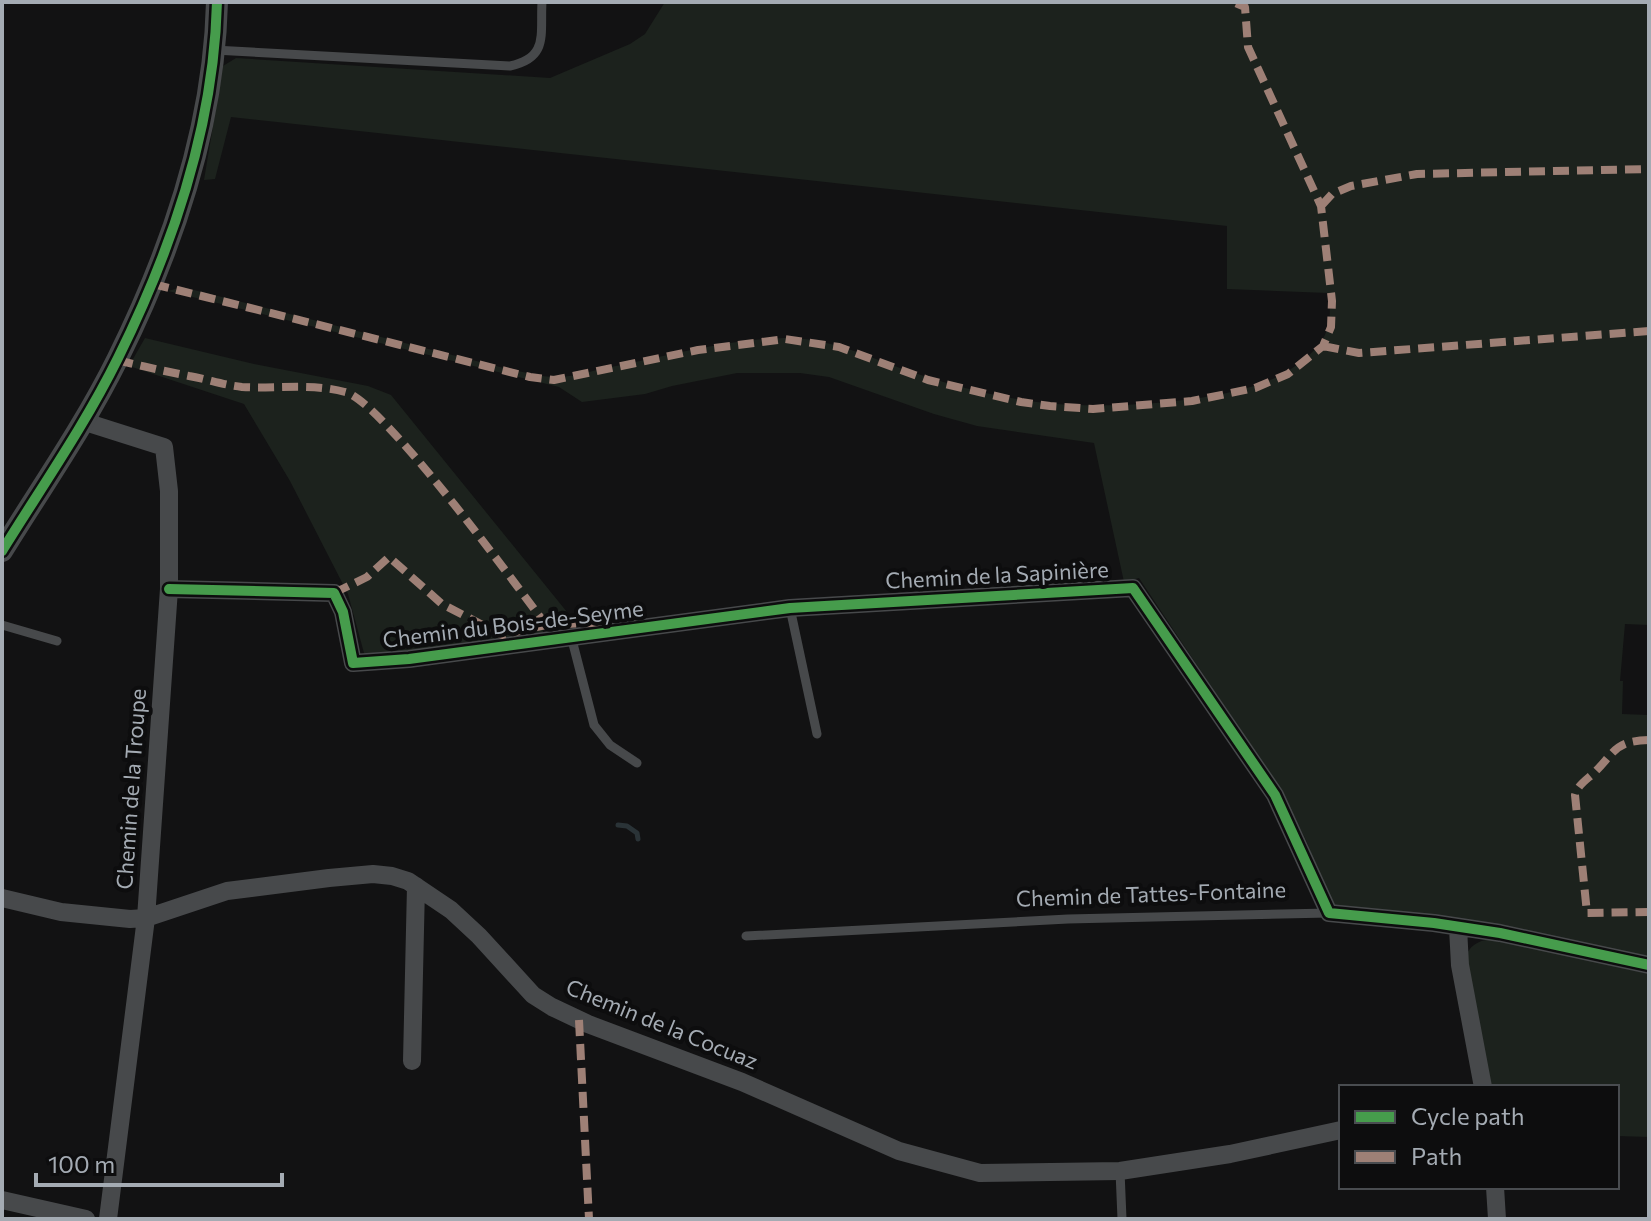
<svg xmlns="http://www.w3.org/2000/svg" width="1651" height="1221" font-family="Commissioner,sans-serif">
	<rect width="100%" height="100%" fill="#121213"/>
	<path fill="#1c221d" d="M665 2H1649V625L1625 624 1620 681H1623L1622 714 1648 715 1649 956 1332 909 1306 840 1278 787 1139 578 1124 582 1094 443 977 426 934 414 829 377 800 373H737L672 386 645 394 582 402 559 387 539 382 168 291 182 287 508 369C524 372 541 377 556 377 576 377 597 369 616 366 671 355 728 339 784 338 833 337 878 362 924 376 958 387 994 396 1030 401 1092 411 1240 405 1291 369 1322 348 1335 331 1328 293L1227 289V226L231 117 215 179 204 180 223 66 236 58 550 78 630 44 645 34Z
		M145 338 254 364 368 386 391 395 567 612 581 620 542 628 544 635 373 656 364 653 348 594 290 481 244 404 129 366Z
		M1493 939 1649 974V1137L1617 1136V1087H1491L1466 955C1472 943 1481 940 1493 939Z"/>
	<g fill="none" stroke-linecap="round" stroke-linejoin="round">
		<path stroke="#2a3337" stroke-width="5" d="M618 825 627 826 637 833 638 839"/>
		<path stroke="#47494b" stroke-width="9" d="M214 50 510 66C549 58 540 34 542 2
			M790 608 817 734
			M2 625 57 641
			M571 636 594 725 610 745 637 763
			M746 936 1068 919 1329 913
			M1120 1171 1122 1219"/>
		<path stroke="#47494b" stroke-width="18" d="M82 421 164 447 169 491V589L146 918 108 1219
			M169 589 334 593 343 612 353 663 409 659 790 608 1133 588 1275 795 1329 913 1434 923 1500 933 1649 965
			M2 898 61 912 130 919 146 918 227 891 329 878 373 874 392 876 408 881 451 910 479 936 533 995 552 1007 588 1024 742 1082 899 1151 980 1173 1120 1171 1230 1154 1341 1130
			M1458 928 1460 965 1483 1087
			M412 1061 416 886
			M1495 1187 1497 1219
			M2 1200 86 1219"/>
		<path stroke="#47494b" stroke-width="22" d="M2 551C41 488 85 425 118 358 173 247 214 126 217 2"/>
		<path stroke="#9e8076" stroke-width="8" stroke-dasharray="16 8" stroke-linecap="butt" d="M1321 206 1332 194 1351 186 1417 174 1649 169
			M153 284 530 377 554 380 698 350 785 339 839 347 928 380 1021 402 1050 406 1093 409 1192 401 1255 388 1288 374 1323 346 1331 327 1332 301 1321 206 1248 47 1245 7 1233 2
			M1323 346 1359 353 1649 331
			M117 360C141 366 164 371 189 376 207 379 223 385 242 387 276 389 312 383 345 392 381 400 517 586 546 625
			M334 593 367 577 389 557 442 604 502 635 546 625 608 622
			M1649 740C1616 741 1616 750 1596 771 1588 779 1578 784 1575 795L1587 913 1649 912
			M579 1020 589 1219"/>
		<defs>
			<path id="cycleway" d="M2 551C41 488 85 425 118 358 173 247 214 126 217 2
				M169 589 334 593 343 612 353 663 409 659 790 608 1133 588 1275 795 1329 913 1434 923 1500 933 1649 965"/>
		</defs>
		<use href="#cycleway" stroke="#0d0d0e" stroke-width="15"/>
		<use href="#cycleway" stroke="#469c4c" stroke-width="10"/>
	</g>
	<g text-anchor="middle" stroke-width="8" stroke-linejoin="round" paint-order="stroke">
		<g font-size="22" fill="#a4abb3" stroke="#0d0d0e">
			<text transform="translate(997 575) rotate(-3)" y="8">Chemin de la Sapinière</text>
			<text transform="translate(513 624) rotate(-7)" y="8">Chemin du Bois-de-Seyme</text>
			<text transform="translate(131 789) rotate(-86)" y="8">Chemin de la Troupe</text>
			<text transform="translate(1151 894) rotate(-2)" y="8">Chemin de Tattes-Fontaine</text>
			<text transform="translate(662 1024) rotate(22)" y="8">Chemin de la Cocuaz</text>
		</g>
	</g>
	<rect width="1651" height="1221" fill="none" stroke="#a4abb3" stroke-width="8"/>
	<rect x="1339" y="1085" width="280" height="104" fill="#0d0d0e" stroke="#494c50" stroke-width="2"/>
	<rect x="1355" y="1111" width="40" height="12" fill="#469c4c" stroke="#494c50" stroke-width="2"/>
	<text x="1411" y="1125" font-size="24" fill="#a4abb3">Cycle path</text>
	<rect x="1355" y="1151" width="40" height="12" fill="#9e8076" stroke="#494c50" stroke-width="2"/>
	<text x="1411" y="1165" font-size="24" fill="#a4abb3">Path</text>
	<path d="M36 1173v12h246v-12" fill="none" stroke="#a4abb3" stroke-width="4"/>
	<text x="48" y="1173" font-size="24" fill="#a4abb3" stroke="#0d0d0e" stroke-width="6" paint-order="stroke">100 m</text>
</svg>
